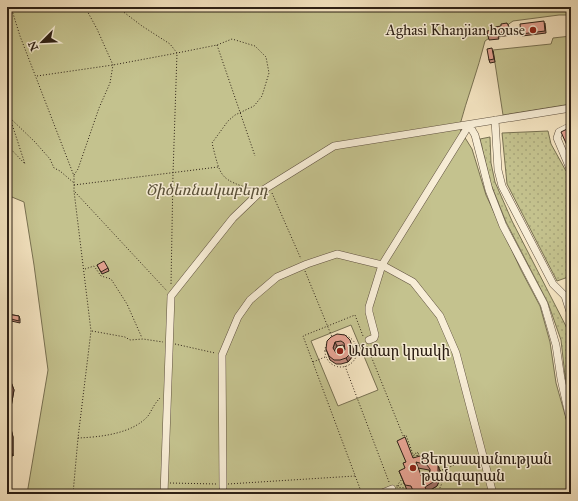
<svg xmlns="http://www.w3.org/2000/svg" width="578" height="501" font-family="'IM FELL Great Primer','Noto Serif Armenian',serif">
	<defs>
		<pattern id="grass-dots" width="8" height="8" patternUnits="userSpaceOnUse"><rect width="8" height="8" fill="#c4c28e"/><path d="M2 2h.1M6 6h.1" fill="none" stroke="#a9a67a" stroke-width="1.8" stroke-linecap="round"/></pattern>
	</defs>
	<rect width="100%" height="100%" fill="#f5e5c2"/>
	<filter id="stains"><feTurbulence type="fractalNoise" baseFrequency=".005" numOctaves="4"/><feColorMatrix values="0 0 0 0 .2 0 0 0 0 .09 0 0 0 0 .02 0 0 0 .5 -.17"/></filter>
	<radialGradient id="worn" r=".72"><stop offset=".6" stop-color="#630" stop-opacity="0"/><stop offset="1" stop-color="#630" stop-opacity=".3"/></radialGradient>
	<path fill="url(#grass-dots)" stroke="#787152" d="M548 131 551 144 566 171H571V276L557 281 507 184 502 133Z
		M490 137 491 163 495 182 512 221 571 336V403L565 376 561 340 548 303 506 222 490 182 480 139Z"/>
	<path fill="#c4c28e" stroke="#787152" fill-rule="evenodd" d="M7 7H571V15H559L513 21 485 41C478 70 467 98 459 128L472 149 486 195 521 270 540 306 550 342 556 383 571 436V494H27L48 370 34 265 24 202 7 195ZM351 325 378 390 338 406 311 341Z
		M571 36V104L503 115 493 50 551 44 553 38Z"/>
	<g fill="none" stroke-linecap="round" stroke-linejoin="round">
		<defs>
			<path id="minor" d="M495 120 498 170 502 186 553 284 565 296 571 315
				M469 125 475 135 489 190 503 226 544 304 556 345 561 379 571 424
				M571 126 559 132 557 138 571 171
				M369 340 374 338 375 335 369 312V307L382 265 469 125
				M223 487 222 355 238 317 250 300 277 277 307 264 337 254 382 265 413 282 440 316 456 353 493 494
				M164 494 171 296 233 218 260 192 334 146 571 108
				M380 494 392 489"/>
		</defs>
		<use href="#minor" stroke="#5f5140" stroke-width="8"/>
		<path stroke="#2d2015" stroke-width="1" stroke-dasharray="1 2" stroke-linecap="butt" d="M11 7 20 36 74 176V191L91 331 78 438 73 494
			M117 7 142 26 170 44 177 53 173 174 171 285
			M217 45 255 156
			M37 76 113 65 177 53 217 45 232 39 255 46 266 57 269 73 262 96 254 106 235 115 228 121 212 143C221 178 219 179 254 190
			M7 145 25 164 10 118 35 142 50 159 54 168 60 171 74 183
			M74 175 78 169 99 108 110 83 113 65 97 29 85 7
			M74 185 218 167
			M75 192 167 291
			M272 193 301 259
			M85 269 94 266 101 276 111 279 127 304 142 338
			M305 271 332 337
			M92 331 125 337 130 340 143 339 163 342
			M325 351a16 16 0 1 1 32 0a16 16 0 1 1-32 0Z
			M175 344 215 353
			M367 346 404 438
			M355 347 364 343
			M337 353 338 348H342L344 350
			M313 362 325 357
			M345 366 389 482
			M404 436 406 435 414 457
			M78 438C100 437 132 434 148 416 152 410 154 404 160 398
			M418 456 417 453 418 452 419 456
			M416 458 414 454 416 453 417 456
			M421 464 428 465 436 472C437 482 433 486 425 490L413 486 406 488 396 487 402 479 409 476 415 466Z
			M442 470 477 456
			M170 483 217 484
			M228 484 355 476
			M398 486 404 483
			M362 494 303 336 355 315 363 336
			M433 494C446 488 444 470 434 461"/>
		<use href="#minor" stroke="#f8eed7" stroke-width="7"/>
	</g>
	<path fill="#c48b7d" stroke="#2d2015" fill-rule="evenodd" d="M545 23 546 33 522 36 521 34Z
		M507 24 510 28 511 35 498 37 499 39 489 40 488 36 501 26Z
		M493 51 495 62 490 63 489 60Z
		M97 265 108 268 109 271 102 274Z
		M7 314 19 316 20 319V323L7 320Z
		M337 334 354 350 352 357 348 362 341 364H336L330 360 326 349ZM343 345 344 347 345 350 340 353H336L335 351 337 346Z
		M7 382H11L14 390 11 407H9V413L11 420V429L13 437V456L7 455Z
		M413 458 438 466 440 471V479L437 486 427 492 428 494H414L413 492 407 490 399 471 405 469 406 462ZM418 468 429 470 430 472V475L424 483Z
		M7 462 8 465 9 475H7Z"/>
	<path fill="#a07166" stroke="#2d2015" d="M335 342 337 346 334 352 333 348Z
		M352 346 354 350 352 357 348 362 346 358Z
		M11 382 14 390 11 407 8 399Z
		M7 400 9 407V413L11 420 10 436 7 428Z
		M11 429 13 437V456L10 449Z
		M7 462 8 465 9 475 8 472Z
		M438 466 440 471V479L437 486 427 492 425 487Z"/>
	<path fill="#e4a291" stroke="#2d2015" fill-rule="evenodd" d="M544 21 545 31 521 34 520 24Z
		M507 23V24H508L509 31 497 33V35L488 36 487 31 495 30V27L501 26V24Z
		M492 48 494 59 489 60 487 49Z
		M571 127V152H570L561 132Z
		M104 261 108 268 101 272 97 265Z
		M7 314 19 316V321L7 318Z
		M337 334 345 335 350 340 352 346 351 353 346 358 340 360H334L329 356 326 349 327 341 331 337ZM341 341 344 343 345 350 340 353H336L333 348 335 342Z
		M7 382H11L8 399H7Z
		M7 412H9L7 428 11 429 10 449 7 448Z
		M405 437 413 458 420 456 429 457 434 461 438 466V473L435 481 425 487 428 494H417L416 492 414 493 411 486 405 485 399 471 405 468 403 463 406 462 397 441ZM416 462 427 465 430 469V475L424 483Z
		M7 462 8 472H7Z"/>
	<g fill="#8f2418" stroke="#f8eed7" stroke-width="1.5">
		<circle cx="533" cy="30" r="4"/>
		<circle cx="340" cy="351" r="4"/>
		<circle cx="413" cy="468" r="4"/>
	</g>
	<g text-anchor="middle" stroke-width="3" stroke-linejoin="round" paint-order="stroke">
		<g font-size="15" fill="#2d2015" stroke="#f8eed7" text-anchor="start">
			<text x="525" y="35" text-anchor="end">Aghasi Khanjian house</text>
			<text x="348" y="356">Անմար կրակի</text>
			<text x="421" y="464">Ցեղասպանության<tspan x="421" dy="17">թանգարան</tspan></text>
		</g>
		<g font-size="15" font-style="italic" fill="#5a5139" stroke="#f8eed7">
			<text x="207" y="195">Ծիծեռնակաբերդ</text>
		</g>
	</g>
	<rect width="578" height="501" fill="none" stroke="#f5e5c2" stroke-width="24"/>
	<rect x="8" y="8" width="562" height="485" fill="none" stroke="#2d2015" stroke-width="2"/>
	<rect x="12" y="12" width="554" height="477" fill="none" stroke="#2d2015"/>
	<g transform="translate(42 42) rotate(246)" stroke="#f8eed7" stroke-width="3" paint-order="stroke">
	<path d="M0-3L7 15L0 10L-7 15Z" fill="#2d2015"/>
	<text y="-6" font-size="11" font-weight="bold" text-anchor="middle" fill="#2d2015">N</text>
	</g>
	<rect width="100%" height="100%" filter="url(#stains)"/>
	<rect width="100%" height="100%" fill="url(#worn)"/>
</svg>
